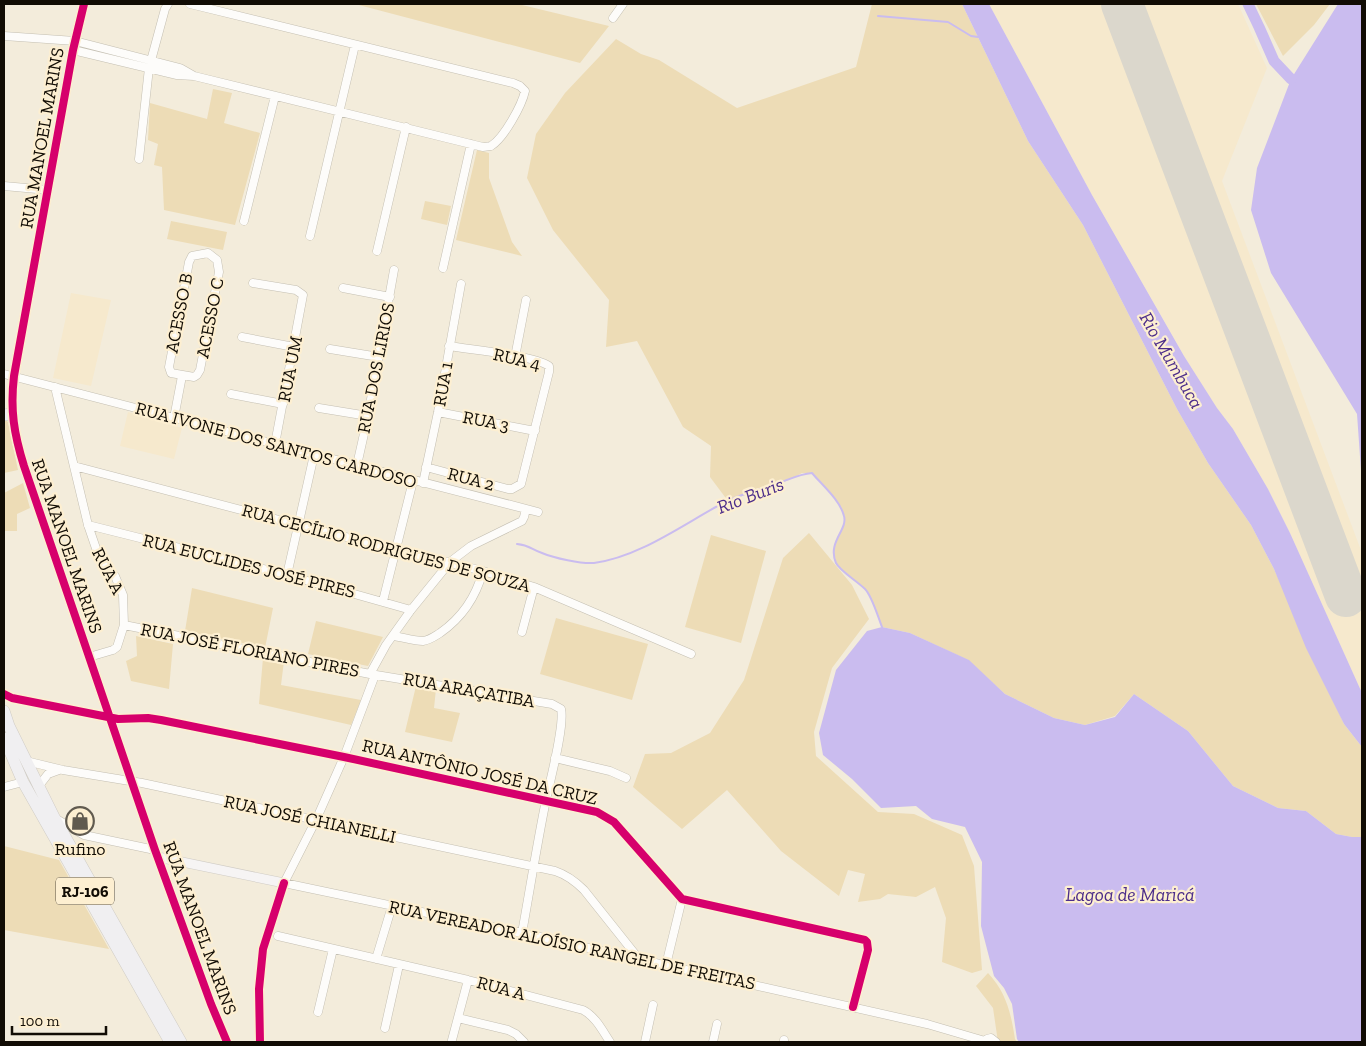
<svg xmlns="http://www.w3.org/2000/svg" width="1366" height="1046" viewBox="0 0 1366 1046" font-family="'Zilla Slab',serif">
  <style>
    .built { fill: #f6e9cd }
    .green { fill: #eddcb6 }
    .water { fill: #cabcef }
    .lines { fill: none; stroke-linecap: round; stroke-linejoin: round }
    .stream { stroke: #cabcef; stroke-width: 2 }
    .river { stroke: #cabcef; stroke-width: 11 }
    .runway { stroke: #dbd7cc; stroke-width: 42 }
    .minor-casing { stroke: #c4bfb2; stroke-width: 9 }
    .major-casing { stroke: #d0ccc5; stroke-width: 10 }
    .highway-casing { stroke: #d0ccc5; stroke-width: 12 }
    .minor { stroke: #fdfcfa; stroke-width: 8 }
    .major { stroke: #f6f4f4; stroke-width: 9 }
    .highway { stroke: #f0eff1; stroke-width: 11 }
    .cycleway-casing { stroke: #fdefd1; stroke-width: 11 }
    .cycleway { stroke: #d6006c; stroke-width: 8 }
    .labels { text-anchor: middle; stroke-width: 4.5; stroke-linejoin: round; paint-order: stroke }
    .shield { fill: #fdefd1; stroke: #585042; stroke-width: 1 }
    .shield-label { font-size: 16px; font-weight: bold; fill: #110c04 }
    .street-label { font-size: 18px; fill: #110c04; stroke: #fdefd1 }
    .poi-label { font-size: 18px; fill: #110c04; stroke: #fdefd1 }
    .water-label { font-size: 19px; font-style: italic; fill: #4c2d8a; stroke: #fdefd1 }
  </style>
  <rect width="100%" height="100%" fill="#f3ecdb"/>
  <!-- built -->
  <path class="built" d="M989 4H1238L1267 68 1222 181 1362 553V691H1361L1290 533 1268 489 1233 429 1217 408 1184 356 1092 195Z
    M71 293 111 300 91 386 53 378Z
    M128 412 182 428 174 459 120 446Z"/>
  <!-- green -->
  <path class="green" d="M355 4H518L609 26 580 63Z
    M872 4H962L1028 141 1083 225 1177 409 1208 463 1251 525 1274 569 1344 724 1362 747V837H1352L1336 834 1306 811 1278 808 1233 786 1188 731 1134 694 1115 716 1085 725 1054 718 1005 694 968 660 910 633 882 627C878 617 872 596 865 589 857 581 840 572 836 563 827 542 848 531 844 516 840 500 822 485 812 473H802L789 480 728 501 710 477 711 446 683 427 637 341 606 347 609 300 553 230 527 178 536 134 565 93 616 39 641 54 659 60 737 108 856 67Z
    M1256 4H1330L1314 25 1283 56Z
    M213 89 232 93 224 123 260 133 235 225 164 210 162 167 154 165 158 144 148 140 150 103 207 119Z
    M477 150 489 153V178L512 242 522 256 456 240Z
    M425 201 451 206 447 225 421 219Z
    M171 221 227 232 223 250 167 239Z
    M4 419 8 422 18 470 4 473Z
    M23 483 30 508 17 514V531H4V493Z
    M809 533 852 585 869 619 832 668 814 732 816 756 878 812 914 814 962 835 974 866 982 970 972 973 942 962 946 918 935 887 916 897 888 894 880 899 858 902 865 874 848 870 839 896 781 851 727 790 682 829 633 787 645 754 671 753 710 733 744 680 783 558Z
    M711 535 766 551 741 643 685 627Z
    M192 588 273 608 265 648 185 631Z
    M556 618 648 644 632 700 540 674Z
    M316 621 383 637 368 666 308 654Z
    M136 636 173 644 169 689 131 681 126 661 137 656Z
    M263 658 284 661 281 685 361 700 351 725 259 704Z
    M416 686 436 689 434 708 460 713 452 742 405 732Z
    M4 846 59 860 109 949 4 930Z
    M988 973C1006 992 1011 1013 1015 1039L1017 1042H998L993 1008 976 986Z"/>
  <!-- water -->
  <path class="water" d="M962 4H989L1092 195 1184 356 1217 408 1233 429 1268 489 1290 533 1362 693V747L1344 724 1306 648 1274 569 1251 525 1208 463 1177 409 1083 225 1028 141Z
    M1338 4H1362V485L1357 414 1271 273 1251 210 1257 168 1291 79Z
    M882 627 910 633 969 660 1005 694 1054 718 1085 725 1115 717 1134 694 1188 731 1233 786 1278 808 1306 811 1336 834 1352 837H1362V1042H1019L1017 1039 1012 1004 1004 988 994 976 981 926 982 862 965 827 932 819 916 806 881 808 852 779 823 755 819 733 836 670 867 631Z"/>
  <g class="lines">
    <!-- stream -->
    <path class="stream" d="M878 16 948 22 971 36 978 37
      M517 544C529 545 531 549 542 553 554 558 581 564 594 563 640 557 685 523 725 502 741 494 759 490 776 484 788 480 799 474 812 473 822 485 840 500 844 516 848 530 827 542 836 563 840 571 857 581 865 589 872 596 878 617 882 627"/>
    <!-- river -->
    <path class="river" d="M1248 4 1259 27 1274 61 1291 79"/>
    <!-- runway -->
    <path class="runway" d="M1122 4 1346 596"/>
    <defs>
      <path id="minor" d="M613 18 623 4
        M4 36 75 41 180 68 194 76
        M73 50 177 75 194 76 483 147C485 147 490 146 491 146 504 138 522 105 525 91L520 86 513 83 190 4
        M139 159 149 68 165 9 168 4
        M4 186 48 190
        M244 221 275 96
        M310 236 355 45
        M377 251 406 127
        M208 253 217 260 219 272 200 370 197 375 194 377 171 373 169 367 189 262 192 256Z
        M443 268 471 144
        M253 283 296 290 303 295 275 444
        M343 288 390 297
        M242 337 294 347
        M330 349 379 357
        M515 357 526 300
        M4 374 538 512
        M55 387 88 525 100 560 115 576 123 595 124 625 117 647 113 650 89 657
        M231 394 283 404
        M319 408 368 416
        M438 412 535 431
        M174 418 182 376
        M357 465 368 416 394 270
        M74 466 298 525 483 571 534 587 691 654
        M426 467 508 489H512L521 484 549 372V366C532 355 472 350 449 346
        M423 483 438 412 461 284
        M88 525 287 575 411 610
        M287 575 314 455
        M383 601 413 481
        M124 625 370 674 552 704 561 709C565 725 550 781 546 800 537 844 530 889 522 933
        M522 632 534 587
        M393 636C402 637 413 641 423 641 430 640 435 636 440 633 463 617 476 597 483 571
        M370 674 386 645 411 610 450 562 471 546 522 521 524 517 526 509
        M375 675 344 757 316 820 284 883 522 933 927 1024 985 1041
        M4 694 12 698 118 719 148 718 161 720 344 757 597 812 614 822 682 899 865 940 867 942 868 950 853 1007
        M555 758 610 771 626 778
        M26 761 63 770 142 783 555 871C567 875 575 881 584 890L639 959
        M4 787 23 782
        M38 787 48 774 59 770
        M58 820 84 835 155 850
        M278 936 468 980 583 1010C596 1017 602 1030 610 1042
        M376 959 392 906
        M666 965 682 899
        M318 1012 333 949
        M458 1018 508 1030 516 1034 524 1042
        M385 1028 399 965
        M452 1040 468 980
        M645 1042 653 1005
        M713 1042 717 1024
        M784 1042V1040
        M984 1042 987 1039 991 1038 996 1042"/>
      <path id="major" d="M84 4 73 50 14 376C10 410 14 434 24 466L155 850 211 1004 227 1042
        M158 857 284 883 263 949 259 989 260 1042"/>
      <path id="highway" d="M4 415 12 414
        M4 711 9 726 54 817 181 1042
        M4 738 23 782 170 1042"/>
    </defs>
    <!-- minor casing -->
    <use href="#minor" class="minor-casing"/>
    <!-- major casing -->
    <use href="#major" class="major-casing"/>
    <!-- highway casing -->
    <use href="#highway" class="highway-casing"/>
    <!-- minor -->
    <use href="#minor" class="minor"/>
    <!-- major -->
    <use href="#major" class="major"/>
    <!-- highway -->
    <use href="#highway" class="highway"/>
    <defs>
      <path id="cycleway" d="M84 4 73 50 14 376C10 410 14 434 24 466L155 850 211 1004 227 1042
        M4 694 12 698 118 719 148 718 161 720 344 757 597 812 614 822 682 899 865 940 867 942 868 950 853 1007
        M260 1042 259 989 263 949 284 883"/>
    </defs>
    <!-- cycleway casing -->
    <use href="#cycleway" class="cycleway-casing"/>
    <!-- cycleway -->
    <use href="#cycleway" class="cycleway"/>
  </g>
  <!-- icons -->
  <defs>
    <symbol id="shop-ring" viewBox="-11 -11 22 22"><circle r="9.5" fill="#fdefd1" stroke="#605a4f" stroke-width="1.5"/><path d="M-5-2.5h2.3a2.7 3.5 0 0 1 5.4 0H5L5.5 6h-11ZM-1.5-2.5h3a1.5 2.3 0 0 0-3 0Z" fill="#605a4f"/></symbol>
  </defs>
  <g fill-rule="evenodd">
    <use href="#shop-ring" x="64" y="805" width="32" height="32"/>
  </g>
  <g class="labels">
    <!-- shield labels -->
    <rect class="shield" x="56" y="877.5" width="58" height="27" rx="4"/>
    <g class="shield-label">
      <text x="85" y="897">RJ-106</text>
    </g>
    <!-- street labels -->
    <g class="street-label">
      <text transform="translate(42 138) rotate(-80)" y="6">RUA MANOEL MARINS</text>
      <text transform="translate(179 313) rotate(-79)" y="6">ACESSO B</text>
      <text transform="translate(210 318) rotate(-79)" y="6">ACESSO C</text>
      <text transform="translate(517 359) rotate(13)" y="6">RUA 4</text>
      <text transform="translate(376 368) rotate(-79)" y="6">RUA DOS LIRIOS</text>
      <text transform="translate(290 369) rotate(-79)" y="6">RUA UM</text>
      <text transform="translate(443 384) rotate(-80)" y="6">RUA 1</text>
      <text transform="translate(486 421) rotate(11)" y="6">RUA 3</text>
      <text transform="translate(276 445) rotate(15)" y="6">RUA IVONE DOS SANTOS CARDOSO</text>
      <text transform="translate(471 479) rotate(15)" y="6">RUA 2</text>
      <text transform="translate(67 546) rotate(71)" y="6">RUA MANOEL MARINS</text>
      <text transform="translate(386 548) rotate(15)" y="6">RUA CECÍLIO RODRIGUES DE SOUZA</text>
      <text transform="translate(249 566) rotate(14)" y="6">RUA EUCLIDES JOSÉ PIRES</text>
      <text transform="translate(108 571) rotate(63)" y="6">RUA A</text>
      <text transform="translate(250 650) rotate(11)" y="6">RUA JOSÉ FLORIANO PIRES</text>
      <text transform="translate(469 690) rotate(10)" y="6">RUA ARAÇATIBA</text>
      <text transform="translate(480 772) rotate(13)" y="6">RUA ANTÔNIO JOSÉ DA CRUZ</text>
      <text transform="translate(310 819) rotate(12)" y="6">RUA JOSÉ CHIANELLI</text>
      <text transform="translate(200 928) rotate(70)" y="6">RUA MANOEL MARINS</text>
      <text transform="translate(572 945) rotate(12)" y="6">RUA VEREADOR ALOÍSIO RANGEL DE FREITAS</text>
      <text transform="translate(501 988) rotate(15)" y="6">RUA A</text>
    </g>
    <!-- poi labels -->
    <g class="poi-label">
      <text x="80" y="855">Rufino</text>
    </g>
    <!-- water labels -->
    <g class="water-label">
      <text transform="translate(1172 360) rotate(60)" y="7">Rio Mumbuca</text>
      <text transform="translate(750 495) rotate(-21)" y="7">Rio Buris</text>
      <text x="1130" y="901">Lagoa de Maricá</text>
    </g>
  </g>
  <!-- border -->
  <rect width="1366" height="1046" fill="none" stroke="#110c04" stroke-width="10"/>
  <!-- scale -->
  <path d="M12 1026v8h94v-8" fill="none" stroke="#110c04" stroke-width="2.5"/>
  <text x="20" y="1026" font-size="15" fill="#110c04" stroke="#fdefd1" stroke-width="4" paint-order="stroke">100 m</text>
</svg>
